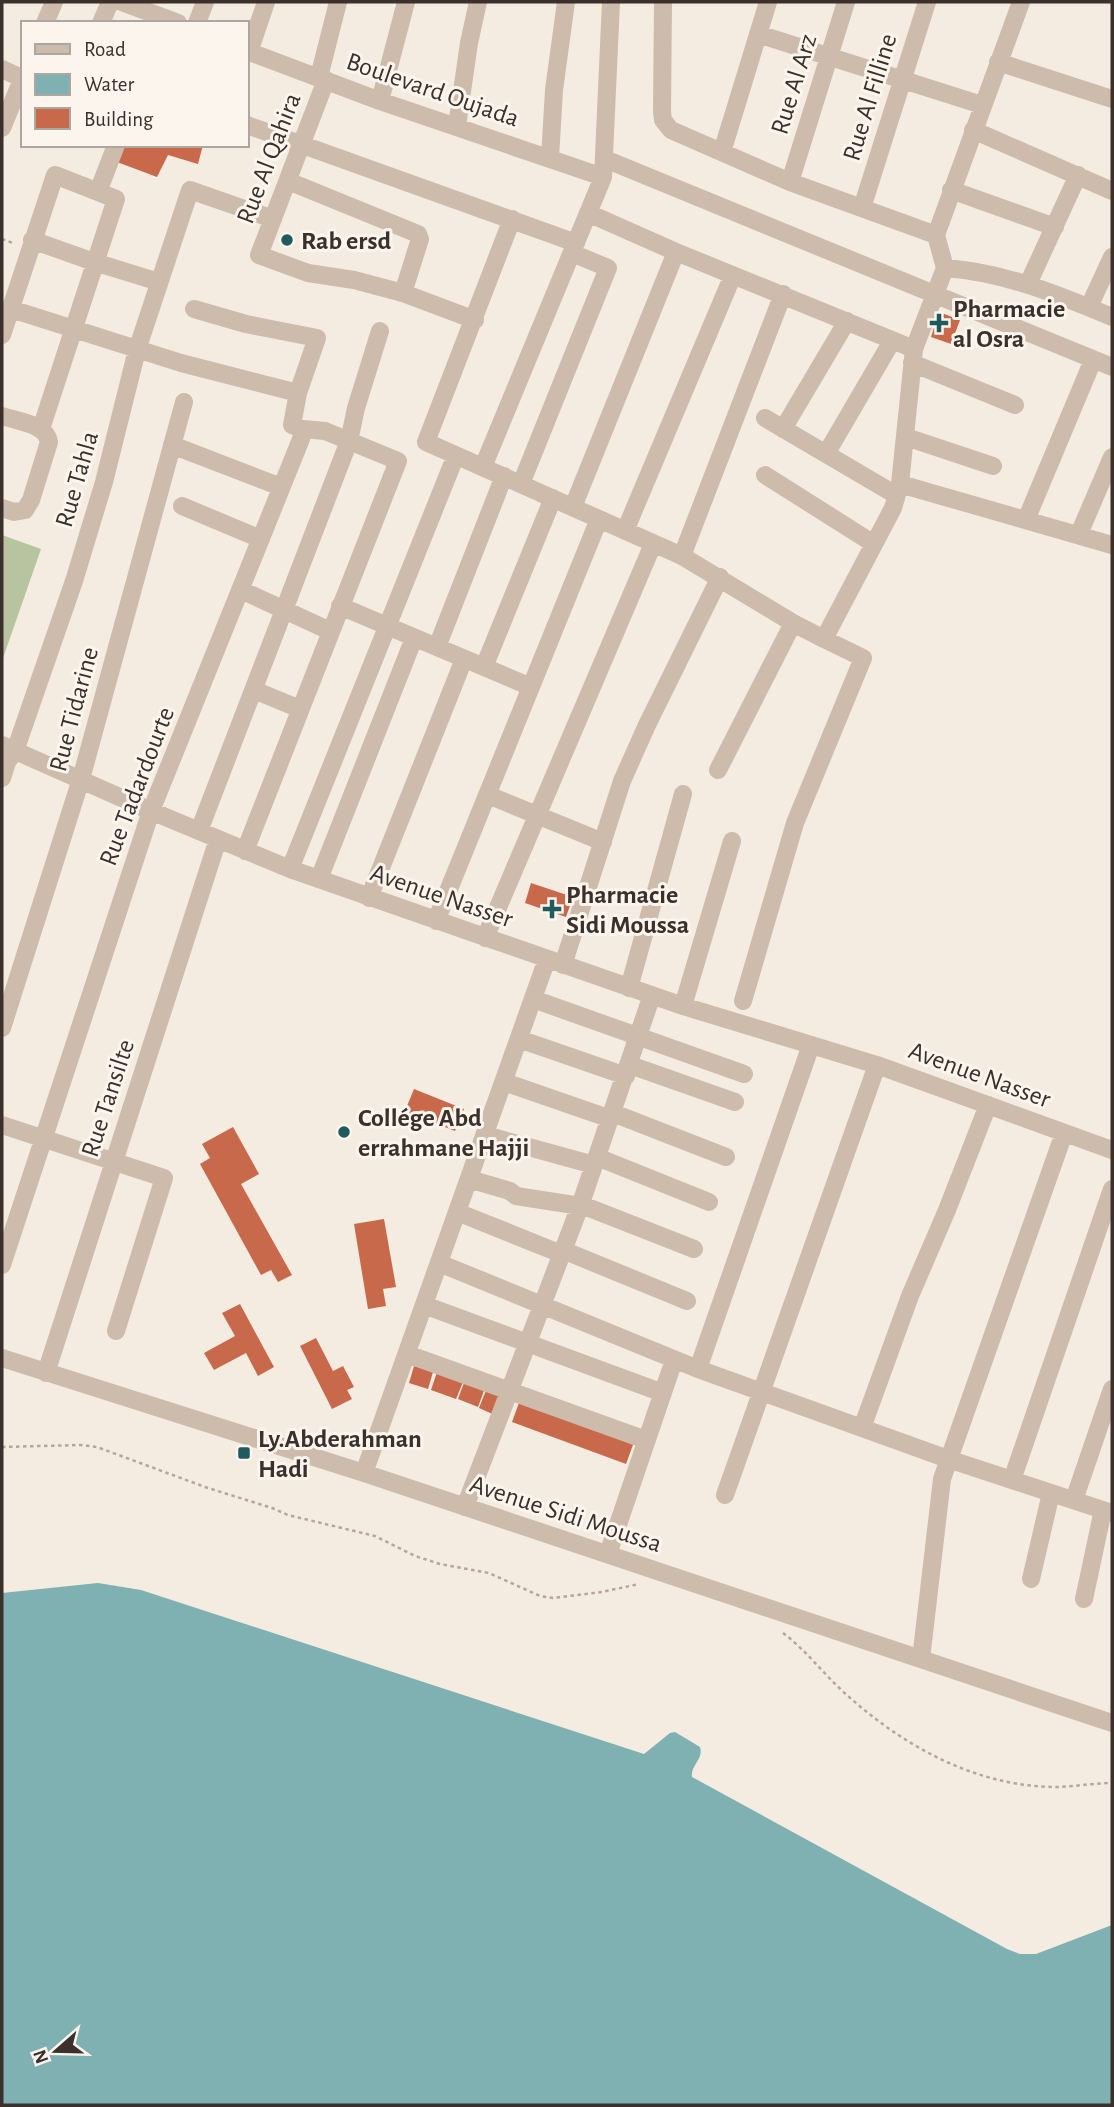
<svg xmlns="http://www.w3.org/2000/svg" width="1114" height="2107" viewBox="0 0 1114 2107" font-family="'Alegreya Sans',sans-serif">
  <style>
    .green { fill: #b8c4a0 }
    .water { fill: #7fb0b2 }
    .building { fill: #c8694b }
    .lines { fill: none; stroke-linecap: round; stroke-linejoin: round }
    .path { stroke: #b9a596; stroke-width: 2.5; stroke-dasharray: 3.5 3.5; stroke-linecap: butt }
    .minor { stroke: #cdbbac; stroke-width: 18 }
    .poi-dot { fill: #1f5a5e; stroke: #fbf5ee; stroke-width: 2.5 }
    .labels { text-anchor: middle; stroke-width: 6; stroke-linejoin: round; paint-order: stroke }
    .street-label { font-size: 26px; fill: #3b302b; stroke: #fbf5ee }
    .poi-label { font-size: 26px; font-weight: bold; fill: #3b302b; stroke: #fbf5ee; text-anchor: start }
  </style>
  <rect width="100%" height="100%" fill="#f4ebe1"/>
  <!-- green -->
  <path class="green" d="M2 535 41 549 2 661Z"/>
  <!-- water -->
  <path class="water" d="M98 1583 141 1590 644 1754 670 1733 675 1732 700 1747C704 1759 690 1766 692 1777L1007 1949 1020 1954H1036L1112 1925V2105H2V1593Z"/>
  <!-- building -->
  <path class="building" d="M123 145H203L198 164 168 155 157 177 117 162Z
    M939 312 960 320 951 344 931 337Z
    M531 883 573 897 566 917 525 903Z
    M414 1089 464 1109 455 1131 405 1111Z
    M233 1127 259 1174 241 1184 292 1275 278 1282 271 1270 261 1275 200 1164 210 1158 202 1144Z
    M384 1219 396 1287 383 1289 386 1306 368 1309 354 1224Z
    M240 1304 274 1367 258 1376 246 1353 214 1370 204 1353 235 1336 222 1313Z
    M316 1338 333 1371 343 1366 354 1387 347 1390 352 1399 332 1409 300 1346Z
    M414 1366 433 1372 428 1389 409 1383Z
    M437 1372 463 1382 456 1399 431 1390Z
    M465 1380 485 1388 478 1407 458 1399Z
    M487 1388 505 1395 497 1416 479 1408Z
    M520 1400 634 1442 626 1464 512 1422Z"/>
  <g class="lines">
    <!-- path -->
    <path class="path" d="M2 239 13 243
      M2 1447 80 1445 97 1447 205 1487 272 1508 288 1515 375 1536 415 1556 440 1564 489 1573 540 1596 553 1598 602 1592 639 1584
      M783 1633C807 1651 825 1676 848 1696 905 1747 976 1786 1054 1787 1073 1787 1093 1783 1112 1783"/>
    <!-- minor -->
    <path class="minor" d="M122 2 178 23
      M663 2 662 112 663 120 671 130 790 182 936 235
      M45 23 54 2
      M101 23 110 2
      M197 23 205 2
      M758 34 982 105
      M247 51 380 101 603 177
      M249 52 266 2
      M998 62 1112 99
      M2 69 23 79
      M319 77 338 2
      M326 80 259 255 308 273 354 280 403 293 475 320
      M380 101 406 2
      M247 125 576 243
      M457 126 469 43 478 2
      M2 128 23 77
      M973 130 1112 191
      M722 152 768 2
      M550 158 554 90 566 2
      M605 159 1112 367
      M288 181 418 234 420 239 403 293
      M790 182 846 2
      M951 190 1055 227
      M98 192 116 145
      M862 208 927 2
      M588 213 676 252 914 349
      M512 219 426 442 682 556 793 623 824 639
      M32 240 94 262 159 282
      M945 268C1004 272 1059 295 1112 317
      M1028 284 1078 175
      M1089 307 1112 257
      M11 309 181 363 298 393
      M2 335 55 175 116 199 41 429
      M912 363 1015 405
      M2 416C17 421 46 424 49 442L31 500 25 510 14 512 2 508
      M765 418 896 495
      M783 429 847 321
      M906 437 993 466
      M172 445 281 487
      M826 454 892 341
      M483 467 603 177 611 2
      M765 475 874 544
      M521 484 608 268 572 253
      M900 484 1112 545
      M182 506 261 539
      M573 507 676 252
      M1026 520 1093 360
      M625 531 733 275
      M1079 534 1112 457
      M682 556 783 294
      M241 590 330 631
      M340 606 531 687
      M437 647 504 476
      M484 667 553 498
      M254 690 300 709
      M2 745 151 811 290 869 683 1006 877 1065 1112 1150
      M718 770 793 623
      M2 778 7 762 15 751 74 581 104 482 137 350 190 190 273 219
      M488 795 603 842
      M199 831 349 441 356 408 380 331
      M245 851 398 461 325 431 303 429
      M290 869 456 455
      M319 879 414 638
      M369 898 464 659
      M436 921 599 519
      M485 938 653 544
      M563 965 622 781 647 725 720 577
      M629 988 683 794
      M533 999 744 1074
      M743 1001 795 823 863 658 824 639 893 508 900 484 914 349 945 268 936 235 1021 2
      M683 1006 732 841
      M2 1028 81 779 184 402
      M519 1039 626 1076
      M630 1065 735 1102
      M504 1082 611 1119
      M613 1113 726 1157
      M2 1125 164 1178 116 1331
      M485 1135 594 1165
      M597 1157 709 1202
      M469 1179 510 1191 516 1196 587 1207 694 1249
      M457 1212 554 1251 570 1253 687 1301
      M439 1263 698 1369 948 1459 1112 1513
      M2 1265 151 811 301 439 303 429 292 425 298 393 317 338 246 324 194 309
      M424 1305 663 1393
      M407 1354 646 1440
      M2 1358 364 1473 1112 1723
      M698 1369 811 1045
      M46 1373 218 839
      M862 1428 910 1296 947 1210 988 1105
      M364 1473 547 959
      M1012 1480 1112 1189
      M725 1495 877 1065
      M1074 1500 1112 1389
      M465 1507 580 1206 652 995
      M608 1554 674 1360
      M1031 1579 1051 1493
      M1084 1599 1103 1510
      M921 1659 942 1479 1064 1133"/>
  </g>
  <!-- markers -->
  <g class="poi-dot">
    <circle cx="287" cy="240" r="7"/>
    <path d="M935.5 312.5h7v7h7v7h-7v7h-7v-7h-7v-7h7z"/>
    <path d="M548.5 898.5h7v7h7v7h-7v7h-7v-7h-7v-7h7z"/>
    <circle cx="344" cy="1132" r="7"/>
    <rect x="237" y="1446" width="14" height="14" rx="3.5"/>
  </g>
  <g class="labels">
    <!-- street labels -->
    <g class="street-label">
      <text transform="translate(793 84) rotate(-73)" y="9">Rue Al Arz</text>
      <text transform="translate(433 89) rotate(19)" y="9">Boulevard Oujada</text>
      <text transform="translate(869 97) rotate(-73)" y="9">Rue Al Filline</text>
      <text transform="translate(268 158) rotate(-69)" y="9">Rue Al Qahira</text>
      <text transform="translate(76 479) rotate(-74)" y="9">Rue Tahla</text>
      <text transform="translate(73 709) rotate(-75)" y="9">Rue Tidarine</text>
      <text transform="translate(136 786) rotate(-69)" y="9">Rue Tadardourte</text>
      <text transform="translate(442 895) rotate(19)" y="9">Avenue Nasser</text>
      <text transform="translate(980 1074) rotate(20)" y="9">Avenue Nasser</text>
      <text transform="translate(107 1098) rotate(-72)" y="9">Rue Tansilte</text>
      <text transform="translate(566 1513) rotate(18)" y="9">Avenue Sidi Moussa</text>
    </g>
    <!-- poi labels -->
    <g class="poi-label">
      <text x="301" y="249">Rab ersd</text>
      <text x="953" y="317">Pharmacie<tspan x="953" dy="30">al Osra</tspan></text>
      <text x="566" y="903">Pharmacie<tspan x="566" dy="30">Sidi Moussa</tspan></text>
      <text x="358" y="1126">Collége Abd<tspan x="358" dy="30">errahmane Hajji</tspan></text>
      <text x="258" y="1447">Ly.Abderahman<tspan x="258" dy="30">Hadi</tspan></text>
    </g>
  </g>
  <!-- border -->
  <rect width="1114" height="2107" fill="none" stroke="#3b302b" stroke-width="7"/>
  <!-- legend -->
  <rect x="21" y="21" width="228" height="126" fill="#fbf5ee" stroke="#aea6a0" stroke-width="2"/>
  <rect x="35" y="44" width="35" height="10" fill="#cdbbac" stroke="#aea6a0" stroke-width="2"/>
  <text x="84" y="56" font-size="21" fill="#3b302b">Road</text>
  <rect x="35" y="74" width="35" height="21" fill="#7fb0b2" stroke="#aea6a0" stroke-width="2"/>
  <text x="84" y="91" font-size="21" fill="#3b302b">Water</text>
  <rect x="35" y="108" width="35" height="21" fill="#c8694b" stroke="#aea6a0" stroke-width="2"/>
  <text x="84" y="126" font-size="21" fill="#3b302b">Building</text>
  <!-- north arrow -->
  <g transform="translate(56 2051) rotate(250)" stroke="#fbf5ee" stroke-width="5" paint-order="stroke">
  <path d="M0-5L12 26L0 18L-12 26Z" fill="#3b302b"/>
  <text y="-10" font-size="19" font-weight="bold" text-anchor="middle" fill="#3b302b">N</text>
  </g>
</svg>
